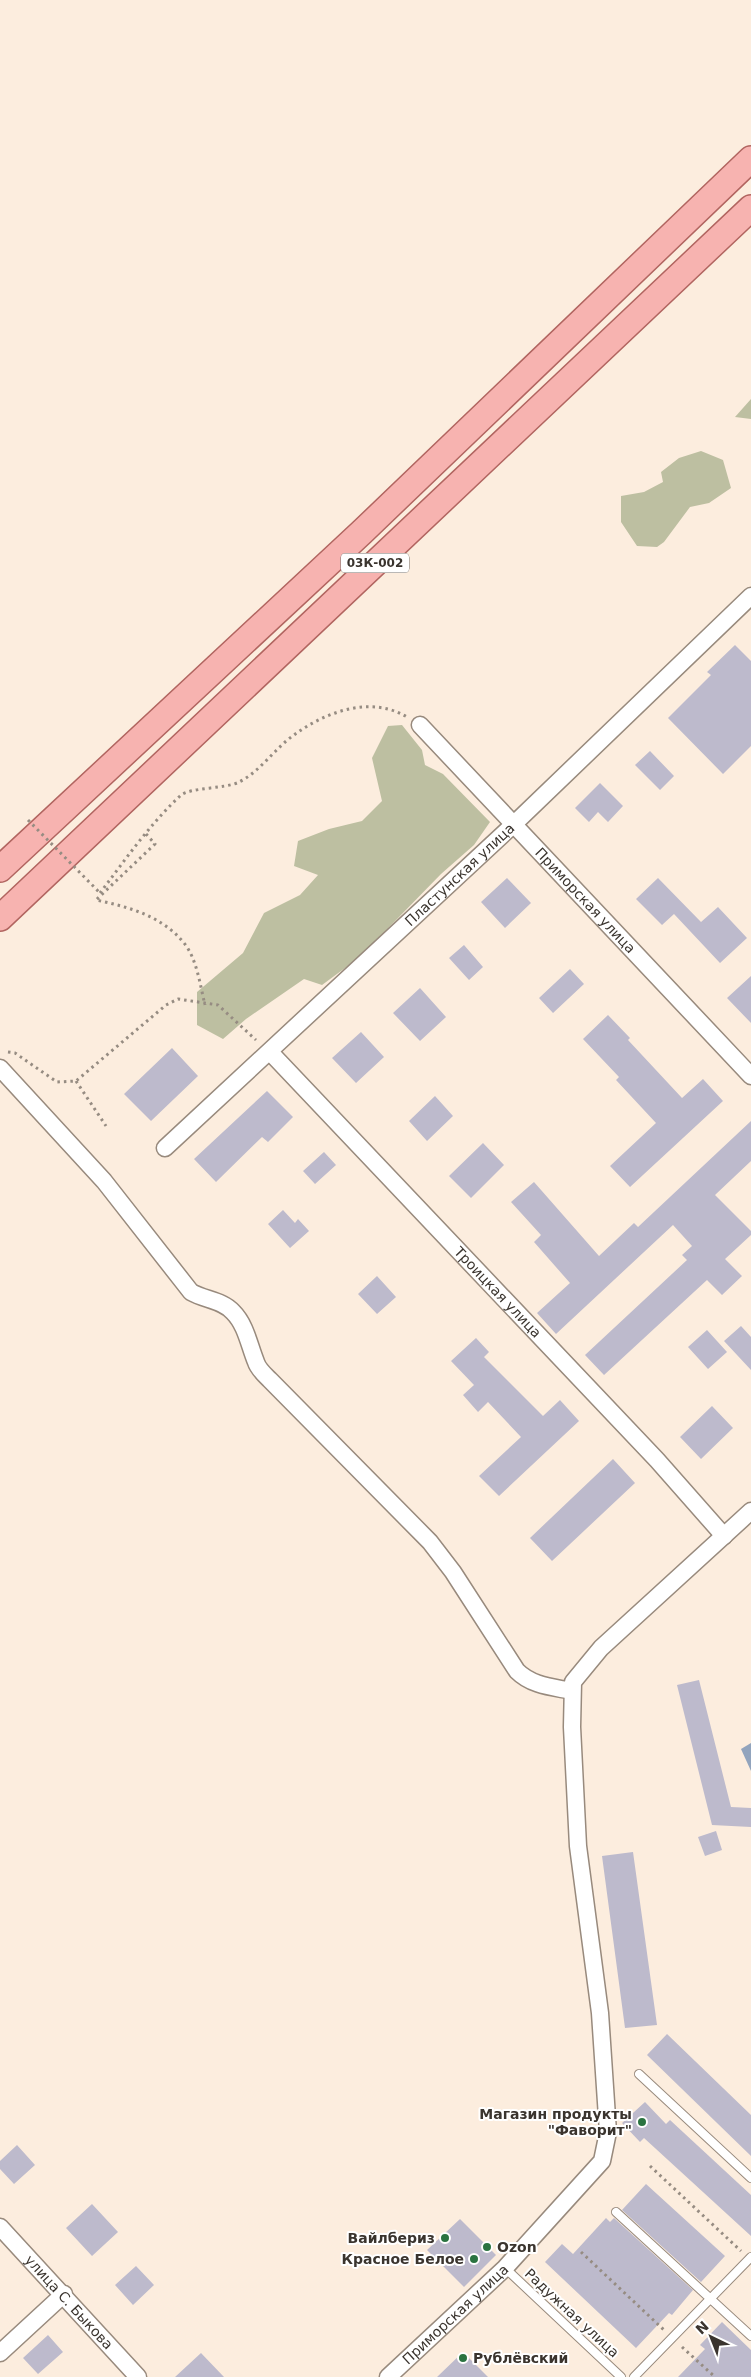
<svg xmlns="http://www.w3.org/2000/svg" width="751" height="2377" viewBox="0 0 751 2377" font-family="'DejaVu Sans',sans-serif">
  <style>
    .forest { fill: #bdbfa1 }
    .water { fill: #92a4bd }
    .building { fill: #bdbacc }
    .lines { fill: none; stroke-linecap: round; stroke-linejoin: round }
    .lane-casing { stroke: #988a7d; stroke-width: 10 }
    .street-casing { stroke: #988a7d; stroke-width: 19 }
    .primary-casing { stroke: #b16560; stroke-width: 28 }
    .path { stroke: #968c82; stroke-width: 3; stroke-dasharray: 2.5 4; stroke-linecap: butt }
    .lane { stroke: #fff; stroke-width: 8 }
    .street { stroke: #fff; stroke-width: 16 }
    .primary { stroke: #f7b3b0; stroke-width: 25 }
    .path-bridge { stroke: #968c82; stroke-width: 3; stroke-dasharray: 2.5 4; stroke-linecap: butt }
    .poi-dot { fill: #2a7340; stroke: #fff; stroke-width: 2 }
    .labels { text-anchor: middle; stroke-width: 4; stroke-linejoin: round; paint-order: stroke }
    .shield { fill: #fff; stroke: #75716d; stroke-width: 1 }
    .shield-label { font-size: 12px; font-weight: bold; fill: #3a342e }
    .street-label { font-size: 14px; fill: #3a342e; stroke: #fff }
    .poi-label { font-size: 14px; font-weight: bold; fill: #3a342e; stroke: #fff; text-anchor: end }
  </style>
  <rect width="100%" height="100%" fill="#fcedde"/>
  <!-- forest -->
  <path class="forest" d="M751 399V419L735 417Z
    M701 451 723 460 731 488 709 503 690 507 664 542 657 547 637 546 621 522V496L644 492 663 482 661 472 679 458Z
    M402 725 422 750 425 765 443 774 490 822 474 845 441 874 360 957 322 985 304 979 246 1019 223 1039 197 1025V992L243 953 264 913 300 895 318 875 294 866 298 841 329 829 362 821 382 801 372 758 388 726Z"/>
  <!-- water -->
  <path class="water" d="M751 1743V1771L741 1749Z"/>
  <!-- building -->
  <path class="building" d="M735 645 751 661V746L723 774 668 718 711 675 707 672Z
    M650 751 674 776 660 790 635 765Z
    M600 783 623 806 608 822 598 812 589 822 575 808Z
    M507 878 531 903 505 928 481 902Z
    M658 878 701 922 718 907 747 938 720 963 674 914 662 925 636 899Z
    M464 945 483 967 469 980 449 958Z
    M570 969 584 984 553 1013 539 998Z
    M751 976V1023L727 998Z
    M420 988 446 1017 420 1041 393 1013Z
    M608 1015 630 1038 628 1040 682 1098 703 1079 723 1101 630 1187 610 1166 656 1123 616 1080 619 1077 583 1039Z
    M361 1032 384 1057 356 1083 332 1058Z
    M172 1048 198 1076 151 1121 124 1094Z
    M267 1091 293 1117 268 1142 262 1137 216 1182 194 1159Z
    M435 1096 453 1116 427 1141 409 1121Z
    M751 1121V1161L715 1195 751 1231V1235L725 1259 742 1276 722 1295 707 1280 604 1375 585 1355 687 1260 682 1255 692 1246 673 1225 556 1334 537 1313 570 1283 534 1242 541 1235 511 1202 534 1182 599 1256 634 1223 638 1227Z
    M483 1143 504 1165 471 1198 449 1176Z
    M324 1152 336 1165 315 1184 303 1171Z
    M283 1210 295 1223 298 1219 309 1231 290 1248 268 1224Z
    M377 1276 396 1297 377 1314 358 1294Z
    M741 1326 751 1337V1370L724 1341Z
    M707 1330 727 1352 708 1369 688 1347Z
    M476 1338 489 1352 484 1357 543 1416 560 1400 579 1421 499 1496 479 1476 521 1437 488 1402 478 1412 463 1395 474 1385 451 1361Z
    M712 1406 733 1428 701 1459 680 1437Z
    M613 1459 635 1483 552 1561 530 1538Z
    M699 1680 731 1807 751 1808V1827L712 1825 677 1685Z
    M716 1831 722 1850 705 1856 698 1837Z
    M633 1852 657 2025 625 2028 602 1856Z
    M667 2034 751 2115V2156L647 2055Z
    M645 2102 666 2124 670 2120 751 2195V2236L644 2138 640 2142 622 2123Z
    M17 2145 35 2165 14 2184 0 2169V2161Z
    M646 2184 725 2256 701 2282 622 2210Z
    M92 2204 118 2232 92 2256 66 2228Z
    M606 2218 610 2222 614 2218 693 2290 672 2315 669 2313 636 2348 545 2262 562 2244 573 2254Z
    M460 2219 496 2255 464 2287 427 2250Z
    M136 2266 154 2285 133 2305 115 2285Z
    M722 2322 751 2350V2377H678L705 2349 700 2345Z
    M48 2335 63 2352 38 2374 23 2358Z
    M463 2352 488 2377H437Z
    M201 2353 224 2377H175Z"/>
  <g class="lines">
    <defs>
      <path id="lane" d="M639 2074 751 2178
        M616 2212 751 2336
        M505 2268 621 2377
        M634 2377 751 2257"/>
      <g id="street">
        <path id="s1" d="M420 725 751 1076"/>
        <path id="s2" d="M270 1052 657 1460 724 1536"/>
        <path d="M0 1068 104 1181 191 1292C205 1300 222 1300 233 1312 246 1325 249 1345 256 1362 258 1369 265 1375 270 1380L430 1542 453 1572 517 1671C532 1686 553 1687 572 1691"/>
        <path id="s3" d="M165 1148 514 824 751 596"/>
        <path id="s4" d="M0 2227 138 2377"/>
        <path d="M0 2353 64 2294"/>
        <path id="s5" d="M388 2377 505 2268 602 2161 608 2132 600 2013 578 1846 572 1727 573 1682 601 1648 751 1511"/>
      </g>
      <path id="primary" d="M0 869 362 532 751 159
        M0 918 751 208"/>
    </defs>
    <!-- lane casing -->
    <use href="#lane" class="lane-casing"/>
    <!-- street casing -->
    <use href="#street" class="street-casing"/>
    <!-- primary casing -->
    <use href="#primary" class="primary-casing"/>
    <!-- path -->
    <path class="path" d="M146 834 155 844 96 900C129 907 162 916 184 943 197 959 200 985 205 1005
      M100 893C125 860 150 824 180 796 189 787 226 789 239 782 261 771 274 749 294 735 325 712 371 695 407 717
      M8 1052 15 1053 57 1082 76 1081 166 1005 178 999 218 1005 256 1040
      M76 1081 106 1126
      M650 2166 741 2251
      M581 2252 664 2330
      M682 2347 715 2377"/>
    <!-- lane -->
    <use href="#lane" class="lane"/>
    <!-- street -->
    <use href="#street" class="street"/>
    <!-- primary -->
    <use href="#primary" class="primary"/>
    <!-- path-bridge -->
    <path class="path-bridge" d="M28 820 100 893"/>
  </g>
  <!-- markers -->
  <g class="poi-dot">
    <circle cx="642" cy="2122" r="5"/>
    <circle cx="445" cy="2238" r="5"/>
    <circle cx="487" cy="2247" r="5"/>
    <circle cx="474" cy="2259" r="5"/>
    <circle cx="463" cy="2358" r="5"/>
  </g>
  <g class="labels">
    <!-- shield labels -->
    <rect class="shield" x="341" y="553.5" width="68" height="19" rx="4"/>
    <g class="shield-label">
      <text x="375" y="567">03К-002</text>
    </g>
    <!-- street labels -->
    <g class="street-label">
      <text dy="5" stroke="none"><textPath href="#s3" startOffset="402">Пластунская улица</textPath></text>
      <text dy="5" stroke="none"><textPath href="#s1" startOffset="241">Приморская улица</textPath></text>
      <text dy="5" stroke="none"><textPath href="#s2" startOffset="331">Троицкая улица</textPath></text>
      <text dy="5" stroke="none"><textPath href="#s4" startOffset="102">улица С. Быкова</textPath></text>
      <text transform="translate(572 2313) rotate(43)" y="5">Радужная улица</text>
      <text dy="5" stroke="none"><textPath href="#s5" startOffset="92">Приморская улица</textPath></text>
    </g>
    <!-- poi labels -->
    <g class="poi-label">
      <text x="632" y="2119">Магазин продукты<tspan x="632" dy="16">"Фаворит"</tspan></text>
      <text x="435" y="2243">Вайлбериз</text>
      <text x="497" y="2252" text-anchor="start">Ozon</text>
      <text x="464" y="2264">Красное Белое</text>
      <text x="473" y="2363" text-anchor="start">Рублёвский</text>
    </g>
  </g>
  <!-- north arrow -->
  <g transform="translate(711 2337) rotate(317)" stroke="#ffffff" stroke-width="4" paint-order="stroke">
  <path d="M0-4L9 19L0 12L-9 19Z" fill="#3a342e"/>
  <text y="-8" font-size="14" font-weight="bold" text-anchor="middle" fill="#3a342e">N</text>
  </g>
</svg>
